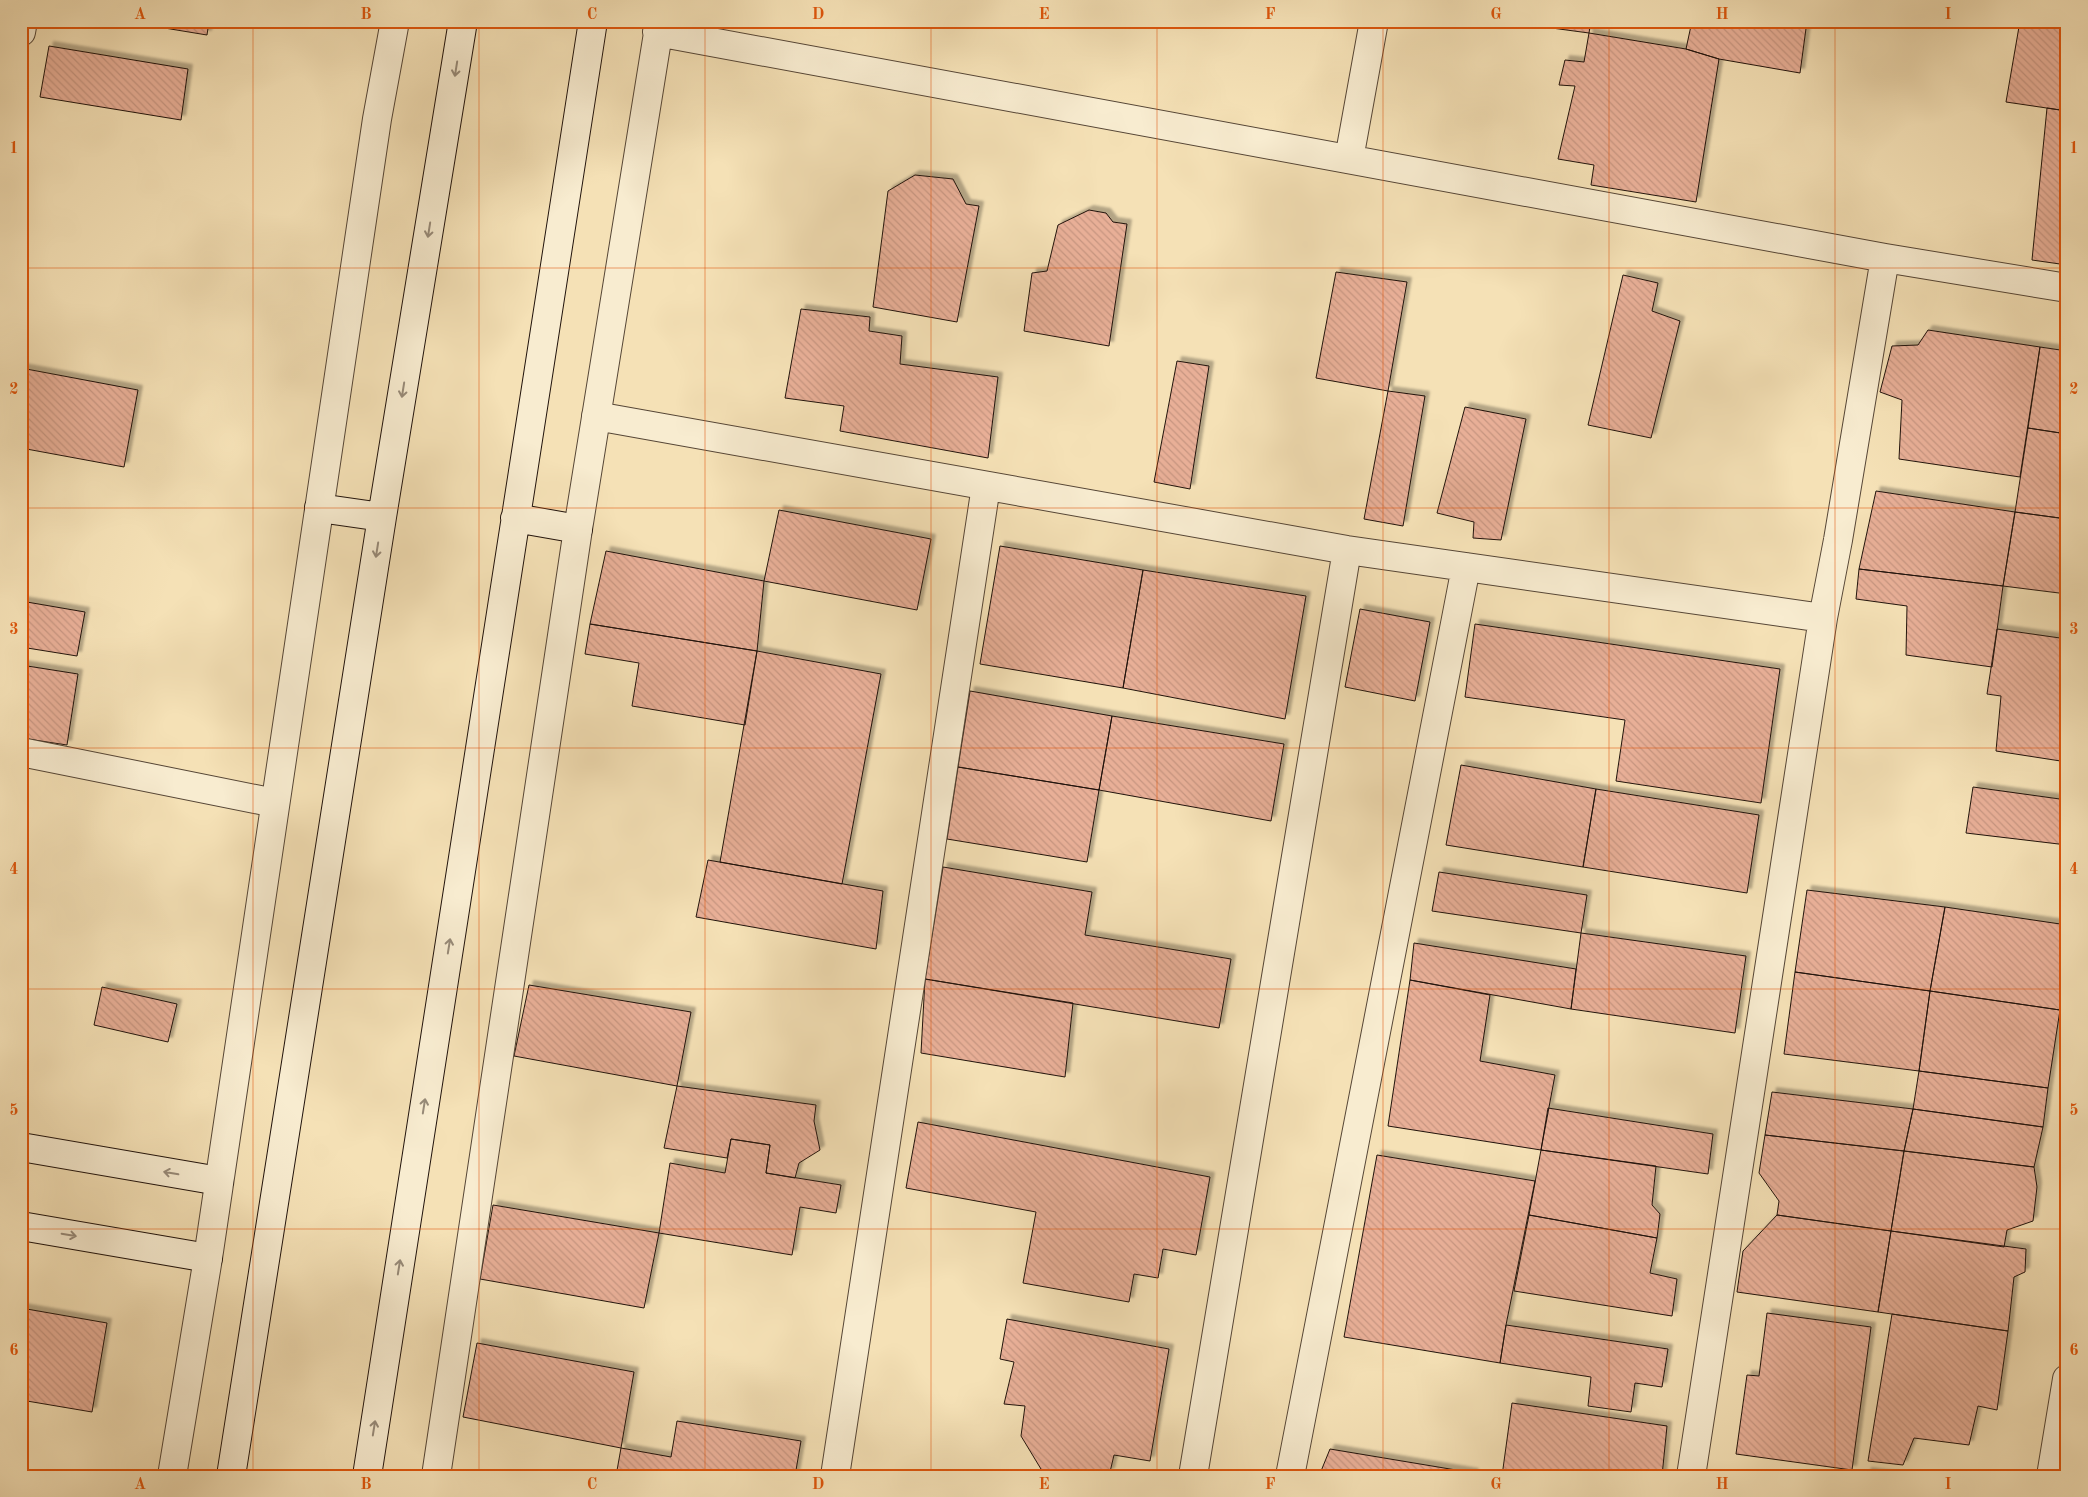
<svg xmlns="http://www.w3.org/2000/svg" width="2088" height="1497" viewBox="0 0 2088 1497" font-family="'Old Standard TT',serif">
  <style>
    .building { fill: url(#building-back-hatch); stroke: #21130c; filter: url(#shadow) }
    .lines { fill: none; stroke-linecap: round; stroke-linejoin: round }
    .street-casing { stroke: #564636; stroke-width: 30 }
    .secondary-casing { stroke: #21130c; stroke-width: 30 }
    .street { stroke: #f8ecd0; stroke-width: 28 }
    .secondary { stroke: #f8ecd0; stroke-width: 28 }
    .oneway { stroke: #978a78 }
    .grid { fill: none; stroke: #de560c; stroke-width: 1; stroke-opacity: 0.55 }
    .neatline { fill: none; stroke: #de560c; stroke-width: 2 }
    .grid-label { font-size: 16px; text-anchor: middle; font-weight: bold; fill: #de560c }
  </style>
  <defs>
    <pattern id="building-back-hatch" width="6" height="6" patternUnits="userSpaceOnUse" patternTransform="scale(1.25)"><rect width="6" height="6" fill="#e8af97"/><path d="M-1 5l2 2M0 0l6 6M5-1l2 2" fill="none" stroke="#c79681"/></pattern>
    <filter id="shadow"><feDropShadow dx="4.5" dy="-4.5" stdDeviation="1" flood-color="#0004"/></filter>
  </defs>
  <rect width="100%" height="100%" fill="#f5e1b6"/>
  <filter id="stains"><feTurbulence type="fractalNoise" baseFrequency=".004" numOctaves="4"/><feColorMatrix values="0 0 0 0 .2 0 0 0 0 .09 0 0 0 0 .02 0 0 0 .5 -.17"/></filter>
  <radialGradient id="worn" r=".72"><stop offset=".6" stop-color="#630" stop-opacity="0"/><stop offset="1" stop-color="#630" stop-opacity=".3"/></radialGradient>
  <!-- building -->
  <path class="building" d="M122 21H209L207 35Z
    M1522 21H1591L1589 33 1522 24Z
    M1692 21H1807L1800 73 1719 59 1686 49Z
    M2020 21H2067V111L2006 102Z
    M1589 33 1686 49 1719 59 1696 202 1591 185 1594 165 1558 159 1575 86 1559 85 1565 60 1584 62Z
    M49 46 188 69 181 120 40 97Z
    M2047 108 2067 111V265L2032 260Z
    M915 175 953 179 966 204 979 206 957 322 873 307 888 191Z
    M1089 210 1106 213 1113 222 1127 224 1109 346 1024 331 1032 273 1047 271 1058 225Z
    M1336 272 1407 282 1388 391 1316 378Z
    M1623 275 1658 283 1652 311 1680 321 1651 438 1588 425Z
    M801 309 870 317 869 331 902 336 900 364 998 377 988 458 840 431 844 406 785 398Z
    M1928 330 2040 347 2020 477 1899 459 1902 400 1880 392 1892 346 1918 345Z
    M2040 347 2067 351V434L2028 428Z
    M1177 361 1209 366 1190 489 1154 482Z
    M21 368 138 390 124 467 21 448Z
    M1388 391 1425 396 1403 526 1364 519Z
    M1465 407 1526 419 1501 540 1473 538 1474 522 1437 513Z
    M2028 428 2067 434V519L2015 512Z
    M1876 491 2015 512 2003 586 1859 569Z
    M779 510 931 539 917 610 764 581Z
    M2015 512 2067 519V594L2003 586Z
    M1000 546 1143 570 1123 688 980 664Z
    M606 551 764 581 757 651 590 624Z
    M1859 569 2003 586 1992 667 1906 655 1907 606 1856 599Z
    M1143 570 1306 596 1285 719 1123 688Z
    M21 601 85 612 77 656 21 647Z
    M1360 609 1430 622 1415 701 1345 687Z
    M590 624 757 651 745 725 632 706 639 663 585 654Z
    M1475 624 1780 669 1761 803 1616 781 1625 720 1465 697Z
    M1997 629 2067 639V762L1996 751 2001 696 1987 694Z
    M757 651 881 674 842 884 720 862Z
    M21 665 78 674 67 745 21 738Z
    M970 691 1112 716 1099 790 958 767Z
    M1112 716 1284 744 1271 821 1099 790Z
    M1461 765 1596 789 1583 867 1446 845Z
    M958 767 1099 790 1087 862 947 839Z
    M1973 787 2067 800V845L1966 833Z
    M1596 789 1759 815 1747 893 1583 867Z
    M708 860 883 891 876 949 696 917Z
    M943 867 1092 892 1085 935 1231 959 1219 1028 925 979Z
    M1439 872 1587 895 1581 933 1432 911Z
    M1807 890 1945 907 1930 991 1795 972Z
    M1945 907 2067 925V966L2060 1010 1930 991Z
    M1581 933 1746 956 1735 1033 1571 1009Z
    M1414 943 1576 969 1571 1009 1410 980Z
    M1795 972 1930 991 1919 1071 1784 1054Z
    M925 979 1073 1003 1065 1077 921 1053Z
    M1410 980 1490 995 1480 1061 1555 1075 1541 1150 1388 1126Z
    M529 985 691 1012 677 1086 514 1056Z
    M102 987 177 1004 168 1042 94 1025Z
    M1930 991 2060 1010 2048 1088 1919 1071Z
    M1919 1071 2048 1088 2043 1127 1913 1109Z
    M677 1086 816 1105 814 1121 820 1150 799 1163 795 1178 766 1173 770 1145 731 1139 727 1158 664 1148Z
    M1772 1092 1913 1109 1904 1151 1765 1135Z
    M1548 1108 1713 1134 1708 1174 1541 1150Z
    M1913 1109 2043 1127 2034 1167 1904 1151Z
    M918 1122 1210 1177 1196 1255 1163 1249 1158 1278 1134 1274 1129 1302 1023 1283 1036 1212 906 1188Z
    M1765 1135 1904 1151 1891 1231 1777 1215 1779 1201 1759 1173Z
    M731 1139 770 1145 766 1173 841 1185 836 1213 800 1207 792 1255 659 1233 670 1163 725 1173Z
    M1541 1150 1656 1166 1652 1205 1660 1214 1657 1238 1529 1215Z
    M1904 1151 2034 1167 2037 1187 2033 1221 2007 1230 2004 1247 1891 1231Z
    M1377 1155 1535 1181 1506 1325 1500 1363 1344 1337Z
    M493 1205 659 1233 644 1308 480 1279Z
    M1529 1215 1657 1238 1650 1273 1677 1279 1672 1316 1514 1291Z
    M1777 1215 1891 1231 1878 1312 1737 1292 1743 1251Z
    M1891 1231 2026 1249 2025 1272 2014 1277 2008 1331 1878 1312Z
    M21 1308 107 1323 92 1412 21 1400Z
    M1767 1313 1871 1327 1852 1470 1736 1454 1747 1375 1759 1376Z
    M1892 1314 2008 1331 1997 1410 1978 1406 1969 1445 1914 1438 1903 1465 1868 1461Z
    M1007 1319 1169 1349 1150 1461 1114 1455 1110 1472 1101 1476H1054L1044 1474 1021 1436 1025 1406 1004 1404 1014 1362 1000 1359Z
    M1506 1325 1668 1349 1662 1387 1635 1383 1631 1412 1588 1406 1591 1377 1500 1363Z
    M477 1343 634 1372 621 1448 463 1417Z
    M1512 1403 1667 1426 1662 1476H1502Z
    M677 1421 801 1441 795 1476H616L621 1448 671 1457Z
    M1330 1449 1474 1473 1473 1476H1319Z
    M1867 1472 1894 1476H1866Z"/>
  <g class="lines">
    <defs>
      <path id="street" d="M21 32 23 21
        M657 32 1885 258 2067 288
        M1349 159 1374 21
        M596 416 1347 550 1823 618
        M21 752 275 803
        M172 1476 208 1258 377 119 395 21
        M436 1476 578 529 660 21
        M835 1476 986 486
        M1193 1476 1347 550
        M1290 1476 1466 567
        M1691 1476 1823 618 1838 540 1885 258
        M2051 1476 2067 1379"/>
      <path id="secondary" d="M319 508 382 517
        M515 518 578 529
        M21 1147 219 1181
        M21 1226 208 1258
        M231 1476 382 517 463 21
        M367 1476 593 21"/>
    </defs>
    <!-- street casing -->
    <use href="#street" class="street-casing"/>
    <!-- secondary casing -->
    <use href="#secondary" class="secondary-casing"/>
    <!-- street -->
    <use href="#street" class="street"/>
    <!-- secondary -->
    <use href="#secondary" class="secondary"/>
  </g>
  <!-- one-way arrows -->
  <defs><path id="oneway-shaft" d="M-6 0H5M1.5-3L5.5 0L1.5 3" fill="none" stroke-width="1.6" stroke-linecap="round" stroke-linejoin="round" transform="scale(1.25)"/></defs>
  <g class="oneway">
    <use href="#oneway-shaft" transform="translate(456 69) rotate(99)"/>
    <use href="#oneway-shaft" transform="translate(429 230) rotate(99)"/>
    <use href="#oneway-shaft" transform="translate(403 390) rotate(99)"/>
    <use href="#oneway-shaft" transform="translate(377 550) rotate(99)"/>
    <use href="#oneway-shaft" transform="translate(449 946) rotate(-81)"/>
    <use href="#oneway-shaft" transform="translate(424 1106) rotate(-81)"/>
    <use href="#oneway-shaft" transform="translate(171 1173) rotate(-170)"/>
    <use href="#oneway-shaft" transform="translate(69 1235) rotate(10)"/>
    <use href="#oneway-shaft" transform="translate(399 1267) rotate(-81)"/>
    <use href="#oneway-shaft" transform="translate(374 1428) rotate(-81)"/>
  </g>
  <!-- grid -->
  <path class="grid" d="M253 21V1476M479 21V1476M705 21V1476M931 21V1476M1157 21V1476M1383 21V1476M1609 21V1476M1835 21V1476M21 268H2067M21 508H2067M21 748H2067M21 989H2067M21 1229H2067"/>
  <!-- margin -->
  <rect width="2088" height="1497" fill="none" stroke="#f5e1b6" stroke-width="55"/>
  <rect x="28" y="28" width="2032" height="1442" class="neatline"/>
  <g class="grid-label">
    <text x="140" y="19">A</text>
    <text x="366" y="19">B</text>
    <text x="592" y="19">C</text>
    <text x="818" y="19">D</text>
    <text x="1044" y="19">E</text>
    <text x="1270" y="19">F</text>
    <text x="1496" y="19">G</text>
    <text x="1722" y="19">H</text>
    <text x="1948" y="19">I</text>
    <text x="14" y="153">1</text>
    <text x="2074" y="153">1</text>
    <text x="14" y="394">2</text>
    <text x="2074" y="394">2</text>
    <text x="14" y="634">3</text>
    <text x="2074" y="634">3</text>
    <text x="14" y="874">4</text>
    <text x="2074" y="874">4</text>
    <text x="14" y="1115">5</text>
    <text x="2074" y="1115">5</text>
    <text x="14" y="1355">6</text>
    <text x="2074" y="1355">6</text>
    <text x="140" y="1489">A</text>
    <text x="366" y="1489">B</text>
    <text x="592" y="1489">C</text>
    <text x="818" y="1489">D</text>
    <text x="1044" y="1489">E</text>
    <text x="1270" y="1489">F</text>
    <text x="1496" y="1489">G</text>
    <text x="1722" y="1489">H</text>
    <text x="1948" y="1489">I</text>
  </g>
  <rect width="100%" height="100%" filter="url(#stains)"/>
  <rect width="100%" height="100%" fill="url(#worn)"/>
</svg>
